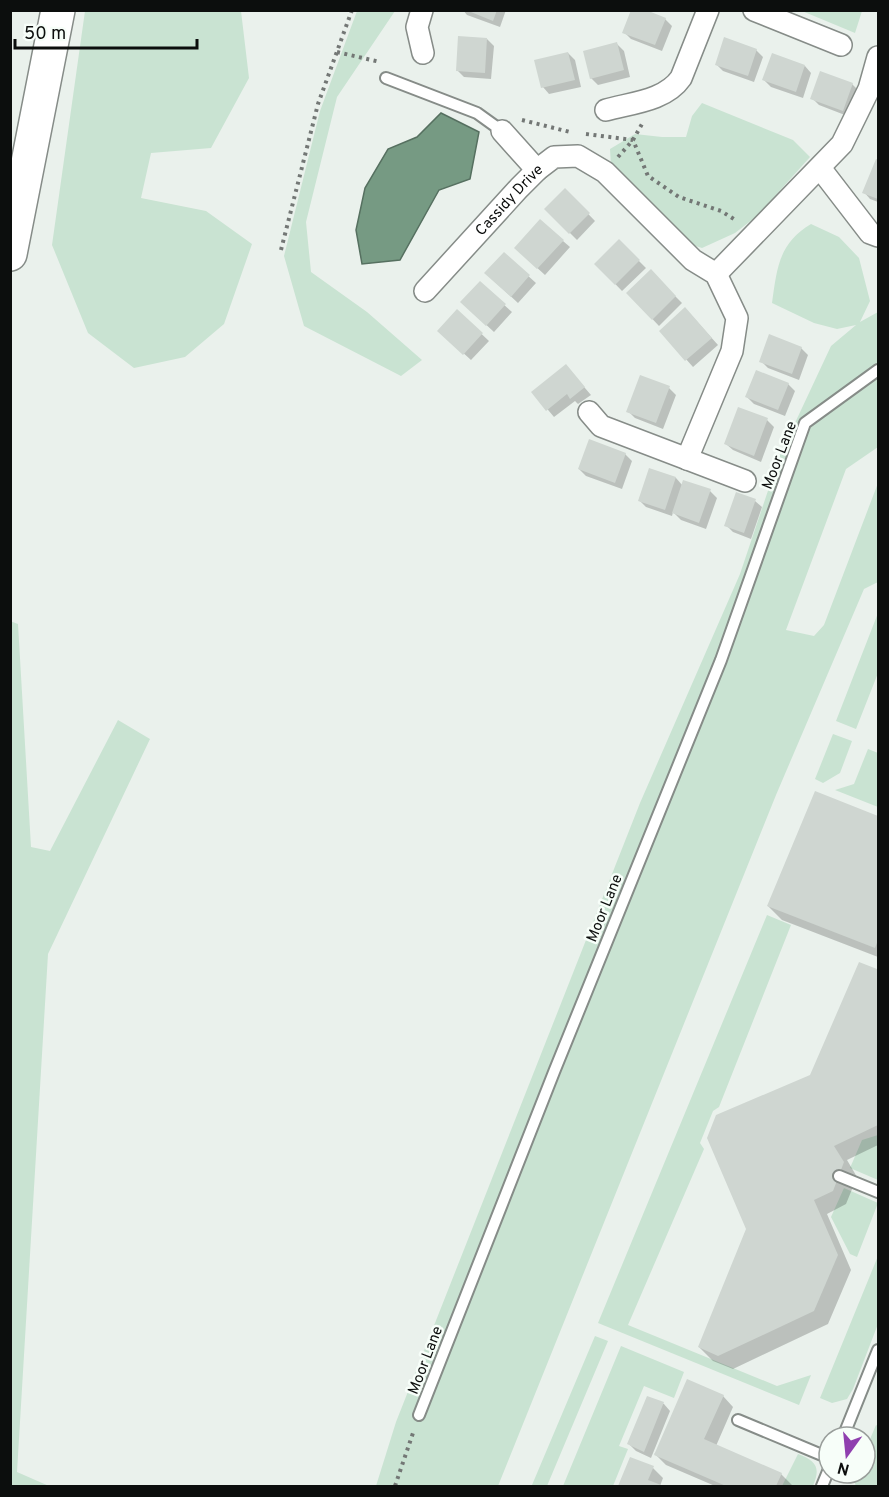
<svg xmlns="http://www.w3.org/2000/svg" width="889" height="1497" viewBox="0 0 889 1497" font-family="Overpass,sans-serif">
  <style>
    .green { fill: #c9e3d2 }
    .water { fill: #769a83; stroke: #567060; stroke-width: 1.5 }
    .shadow { fill: #0003 }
    .building { fill: #cfd6d1 }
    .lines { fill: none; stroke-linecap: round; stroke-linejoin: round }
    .service-casing { stroke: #868c88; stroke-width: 14 }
    .minor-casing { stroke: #868c88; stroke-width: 24 }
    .motorway-casing { stroke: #868c88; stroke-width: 36 }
    .path { stroke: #737775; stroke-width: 4; stroke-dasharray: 3 4.5; stroke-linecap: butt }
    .service { stroke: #fff; stroke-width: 10 }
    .minor { stroke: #fff; stroke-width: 21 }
    .motorway { stroke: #fff; stroke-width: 33 }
    .labels { text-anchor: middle; stroke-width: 5; stroke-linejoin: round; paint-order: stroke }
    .street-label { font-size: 15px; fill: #0c0e0d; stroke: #f7fef9 }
  </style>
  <rect width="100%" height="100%" fill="#eaf1ec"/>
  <!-- green -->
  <path class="green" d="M85 11H241L249 78 211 148 151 153 141 198 206 211 252 244 224 324 185 357 134 368 88 333 52 245Z
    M357 11H395L337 97 306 222 311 272 367 312 422 360 401 376 304 326 284 256 320 111Z
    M802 11H862L855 33Z
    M702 103 793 140 810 157 757 216 735 233 702 248 670 238 612 183 610 149 635 134 662 137H686L692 116Z
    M811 224 839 237 859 258 870 301 860 322 878 312V447L846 469 786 630 814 636 824 625 878 483V582L864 589 776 795 498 1486H376L396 1422 640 803 740 574 780 455 831 346 856 325 837 329 814 323 772 303C777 269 778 244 811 224Z
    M878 613V673L856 729 836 721Z
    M10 621 18 624 31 847 50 851 118 720 150 739 48 954 17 1472 49 1486H10Z
    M833 734 852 741 840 773 823 783 815 779Z
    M868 749 878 753V807L835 790 854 784Z
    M767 915 791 925 719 1107 713 1111 700 1143 704 1149 628 1325 777 1386 811 1375 799 1405 598 1323Z
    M878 1135V1180L850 1168 862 1140Z
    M844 1188 878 1203 857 1257 850 1254 831 1217Z
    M878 1256V1324L853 1389 847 1399 832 1403 820 1398Z
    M595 1336 608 1341 547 1486 532 1485Z
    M621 1346 684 1372 674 1398 644 1386 619 1446 628 1449 613 1486H563Z
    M876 1425 878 1426V1486H856L853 1479 856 1473H865V1451Z
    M798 1454C816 1461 821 1467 813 1486H782Z"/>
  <!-- water -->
  <path class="water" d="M441 113 479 132 470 179 439 190 400 260 362 264 356 230 365 188 388 149 417 137Z"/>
  <!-- shadow -->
  <path class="shadow" d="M463 10H506L500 27 467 15Z
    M665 19 672 26 662 51 631 39 624 32Z
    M487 39 494 46 491 79 464 77 457 70Z
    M617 44 624 51 630 77 598 85 591 78Z
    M756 50 763 57 754 82 723 71 716 64Z
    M568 53 575 60 581 87 549 94 543 87Z
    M805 66 811 73 803 98 771 87 764 80Z
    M852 84 859 91 850 117 819 105 812 98Z
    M877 161 878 162V202L870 199 864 192Z
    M565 190 595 221 577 240 546 209Z
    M563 241 570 247 545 275 523 255Z
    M619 241 646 268 622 291 596 264Z
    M504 254 536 283 518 303 493 280Z
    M651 272 682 303 659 326 628 293Z
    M480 283 512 312 494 332 469 309Z
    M457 311 489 341 471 360 439 331Z
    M692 316 718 345 693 367 661 331Z
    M801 348 808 355 799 380 768 368 761 361Z
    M566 366 591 395 578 404 575 401 554 417 533 392Z
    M788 384 795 391 785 416 754 404 747 397Z
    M669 388 676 395 663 429 635 418 628 411Z
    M767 420 774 427 761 462 733 450 726 444Z
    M625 454 632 461 622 489 586 476 579 469Z
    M650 470 676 478 683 486 710 491 717 498 706 529 681 520 673 512 672 516 646 507 639 500Z
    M755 501 762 507 751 539 733 532 726 525Z
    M816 793 878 817V957L782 920 768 906Z
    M876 970 878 972V1145L847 1160 857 1177 846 1204 827 1214 851 1270 828 1324 733 1369 713 1361 699 1347 811 1076Z
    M723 1396 733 1407 716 1446 781 1474 792 1485 791 1486H715L666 1465 654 1453 656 1454Z
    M648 1397 664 1404 670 1411 651 1458 636 1451 629 1444Z
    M630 1459 653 1468 663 1478 660 1486H619Z"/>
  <!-- building -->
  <path class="building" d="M466 10H497L493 21Z
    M631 10H646L666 18 655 45 622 33Z
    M458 36 487 38 485 73 456 71Z
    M724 37 757 49 748 76 715 65Z
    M617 42 624 70 590 79 583 51Z
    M568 52 575 80 541 88 534 60Z
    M772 53 805 65 796 92 762 80Z
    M820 71 853 83 843 111 810 99Z
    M876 159 878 160V199L862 193Z
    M565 188 590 213 569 234 544 209Z
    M540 219 564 240 537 269 514 248Z
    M619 239 640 260 615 285 594 264Z
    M504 252 530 275 511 297 484 273Z
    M651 269 676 296 652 320 626 293Z
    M480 281 506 304 486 326 460 302Z
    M685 307 712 338 685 361 659 331Z
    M457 309 483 333 463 355 437 331Z
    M769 334 802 347 792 374 759 362Z
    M566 364 585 387 570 399 567 394 546 411 531 392Z
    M756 370 789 383 778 410 745 397Z
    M640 375 670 386 656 423 626 412Z
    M738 407 768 418 754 456 724 444Z
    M589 439 626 453 615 483 578 469Z
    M649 468 676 477 665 510 638 501Z
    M683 480 711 489 699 523 672 513Z
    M736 492 756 499 744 533 724 526Z
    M815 791 878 816V940L875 948 767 906Z
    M859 962 877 969 878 971V1125L834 1146 844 1162 833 1191 814 1200 838 1255 814 1311 718 1356 698 1347 746 1229 707 1138 716 1115 810 1075Z
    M687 1379 724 1395 704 1439 782 1473 776 1486H726L654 1455Z
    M647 1396 664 1402 644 1452 627 1444Z
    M630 1457 654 1466 648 1480 664 1486H618Z"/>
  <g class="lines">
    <defs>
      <path id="service" d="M386 78 477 113 502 131
        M839 1176 878 1192
        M419 1415 554 1072 721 660 805 423 878 370
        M738 1420 829 1458
        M843 1437 878 1350
        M822 1486 829 1469"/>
      <g id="minor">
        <path d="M422 10 417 27 423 53"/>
        <path d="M754 10 841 45"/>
        <path d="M606 110C631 103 665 101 681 78L708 10"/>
        <path d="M502 131 537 170"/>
        <path d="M820 168 870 233 878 236"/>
        <path d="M716 274 842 144 869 89 878 57"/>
        <path id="s1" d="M425 291 519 188 537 170 554 157 578 156 605 172 693 260 716 274 737 318 732 351 687 459"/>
        <path d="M589 412 601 426 745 481"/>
      </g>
      <path id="motorway" d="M10 254 58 10"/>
    </defs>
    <!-- service casing -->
    <use href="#service" class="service-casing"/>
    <!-- minor casing -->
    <use href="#minor" class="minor-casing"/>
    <!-- motorway casing -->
    <use href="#motorway" class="motorway-casing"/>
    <!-- path -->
    <path class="path" d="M337 52 380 62
      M522 120 570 132
      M586 134 633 140 648 176 679 197 721 211 737 221
      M618 157 633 140 642 124
      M281 250 318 104 352 10
      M395 1486 414 1430"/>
    <!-- service -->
    <use href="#service" class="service"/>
    <!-- minor -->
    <use href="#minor" class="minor"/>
    <!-- motorway -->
    <use href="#motorway" class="motorway"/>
  </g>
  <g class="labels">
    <!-- street labels -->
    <g class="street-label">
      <text dy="5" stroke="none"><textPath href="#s1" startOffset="124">Cassidy Drive</textPath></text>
      <text transform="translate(779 455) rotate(-69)" y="5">Moor Lane</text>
      <text transform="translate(604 908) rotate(-68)" y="5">Moor Lane</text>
      <text transform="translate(425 1360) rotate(-69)" y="5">Moor Lane</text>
    </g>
  </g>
  <!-- border -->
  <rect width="889" height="1497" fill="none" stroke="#0c0e0d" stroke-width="24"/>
  <!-- north arrow -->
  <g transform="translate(847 1455) rotate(195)"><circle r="28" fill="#f7fef9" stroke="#999e9b" stroke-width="1.5"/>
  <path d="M0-4.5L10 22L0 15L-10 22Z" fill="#8f3faf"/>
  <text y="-9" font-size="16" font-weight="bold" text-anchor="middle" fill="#0c0e0d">N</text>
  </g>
  <!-- scale -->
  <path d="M15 39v9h182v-9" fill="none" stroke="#0c0e0d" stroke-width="3"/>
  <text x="24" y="39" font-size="18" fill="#0c0e0d" stroke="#f7fef9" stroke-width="4.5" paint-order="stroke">50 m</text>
</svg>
